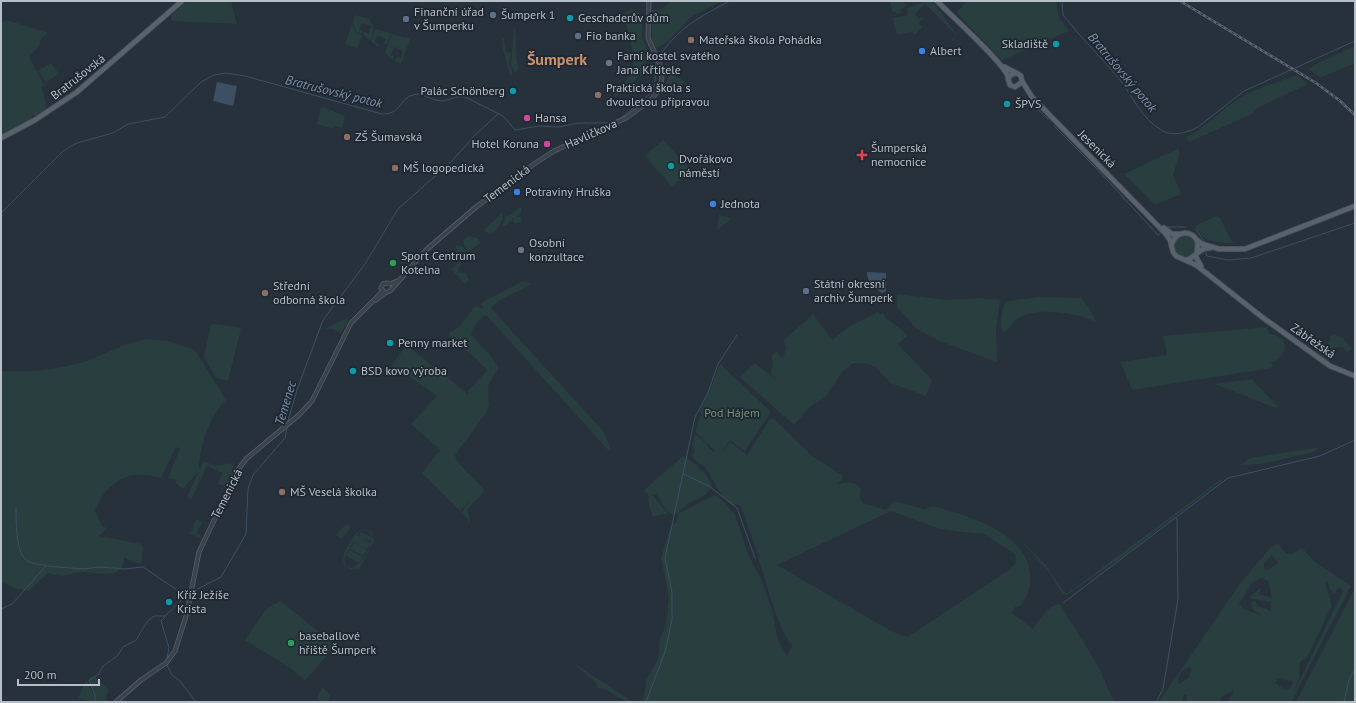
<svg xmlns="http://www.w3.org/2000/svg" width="1356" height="703" viewBox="0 0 1356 703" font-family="'PT Sans',sans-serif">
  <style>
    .green { fill: #293e3e; fill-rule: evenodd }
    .water { fill: #3d5063 }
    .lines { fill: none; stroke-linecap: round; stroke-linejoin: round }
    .stream { stroke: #3d5063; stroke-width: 1 }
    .minor-casing { stroke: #58606a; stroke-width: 5 }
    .major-casing { stroke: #464e58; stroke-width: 6 }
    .minor { stroke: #3a424c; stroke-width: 3.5 }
    .major { stroke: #58626c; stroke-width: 4.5 }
    .rail-casing { stroke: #5c6773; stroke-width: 2.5 }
    .rail { stroke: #1f2731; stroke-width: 1; stroke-dasharray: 3; stroke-linecap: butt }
    .service-dot { fill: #5c6f8a; stroke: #1f2731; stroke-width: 1.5 }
    .culture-dot { fill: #0f9aa8; stroke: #1f2731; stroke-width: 1.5 }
    .education-dot { fill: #8d6e63; stroke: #1f2731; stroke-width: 1.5 }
    .shop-dot { fill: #3f7fe0; stroke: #1f2731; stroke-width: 1.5 }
    .worship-dot { fill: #6b7280; stroke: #1f2731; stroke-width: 1.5 }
    .hotel-dot { fill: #d1479c; stroke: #1f2731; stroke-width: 1.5 }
    .health-dot { fill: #e0444e; stroke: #1f2731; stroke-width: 1.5 }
    .leisure-dot { fill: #2e9e5b; stroke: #1f2731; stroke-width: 1.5 }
    .labels { text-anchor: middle; stroke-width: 3.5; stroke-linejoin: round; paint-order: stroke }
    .poi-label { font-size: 12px; fill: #b6bec7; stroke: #1f2731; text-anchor: start }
    .street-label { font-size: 12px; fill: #b6bec7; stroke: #1f2731 }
    .park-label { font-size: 12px; fill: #6f9676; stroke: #1f2731 }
    .water-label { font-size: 13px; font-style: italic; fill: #7990a8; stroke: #1f2731 }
    .district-label { font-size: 16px; font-weight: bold; fill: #cb916d; stroke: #1f2731 }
  </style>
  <rect width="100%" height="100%" fill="#26313c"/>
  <!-- green -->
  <path class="green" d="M186 1H231L237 24C216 22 194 23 172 21L171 16Z
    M672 1H722L692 16 666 43 655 49 652 39V10L661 9Z
    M890 1H904L906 7 900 10 901 13 896 14V12L892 11Z
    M926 1H931L934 3 957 35 954 41 952 40 956 35 925 4 915 14 919 19 922 17 923 18 918 23 922 27 915 35 912 32 897 35 893 18 908 15 907 8Z
    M967 1H1056L1059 18 1069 31 1002 60 956 12Z
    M630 10 639 12 642 23V37L648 52 643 76 640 75 624 92 622 91 615 97 612 90C618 86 625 82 629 77 641 61 625 30 624 13Z
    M355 15 369 19 374 28 372 33 367 34 373 33 370 41 363 34 364 32 369 33 371 26 362 23 359 30 362 31V34L356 32 353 22Z
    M7 20 48 33 41 39 39 46 29 57 44 85 41 87C44 95 47 102 45 111L36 116 32 115 31 120 1 135V23Z
    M352 24 356 33 362 35 357 48 345 44Z
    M375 29 391 33 387 44 379 45H384L386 39 377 35 375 42 379 44 378 47 371 41Z
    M514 29 515 30C517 44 514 55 519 68L515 73 511 64Z
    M392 34 405 38 411 37 401 64 394 61 396 57 401 58 403 51 394 47 391 55 394 56 393 60 385 53Z
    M502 38H504L506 52 511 53 509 64 513 74 510 76 503 49Z
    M1355 46V63L1320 78 1309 69 1316 64Z
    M51 63 59 74 46 82 38 71Z
    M671 73 685 82 677 88 674 85 666 91 664 88 669 74Z
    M1297 75 1308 84 1257 108 1252 114 1189 142 1186 137C1205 129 1217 113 1234 102 1252 89 1276 83 1297 75Z
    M321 107 329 109 328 114 330 110 345 116 342 128 335 126 334 129 317 124Z
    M663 140 691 170 672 187 645 156Z
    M1179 148V157L1173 174 1181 194 1155 205 1124 174Z
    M519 208H521V213L516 217H521L522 221 515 224 513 220 515 217C510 220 509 226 502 227L506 216 510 215Z
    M503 212C504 221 499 228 492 233L485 232 484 230Z
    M719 215 730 218 729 221 717 230Z
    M1216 216 1220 218 1232 242 1238 243H1221L1205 239 1195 226Z
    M1174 246a11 11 0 1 1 22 0a11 11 0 1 1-22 0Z
    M469 236 477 238 481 242 469 252 464 246 463 240Z
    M457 245 463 247 468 253 461 259 455 252 457 250 455 247Z
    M461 261V266L458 268 459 272 466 273 469 280 465 284 451 269Z
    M523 281 532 284 500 300 491 308 604 432 611 450 609 451 487 316 484 315 474 326 471 334 493 359 499 368 488 386 489 405 486 413 455 455C456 465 478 480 484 490L483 493 468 509 470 523 462 512 470 501 461 509V512L422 473 440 450 478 487 438 448 411 424 437 396 392 365 406 345 468 394V391L487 370 474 357 451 338 448 334 460 326 475 306 484 309 481 304 486 300Z
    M897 294 948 300 980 298 1000 300 996 329 997 362 939 341 916 328 897 307Z
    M1039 297 1081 298 1089 308 1096 322C1077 313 1040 307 1020 317 1013 320 1009 330 1003 333 999 325 1001 308 1007 301Z
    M878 312 880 315 883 313 886 318 908 335 898 344 932 380 926 396 890 383 877 368 866 363H853L842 372 826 396 810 407 794 425 740 377 755 363 783 385 770 374 773 364 772 356 776 351 783 359 786 347 783 341 813 314 832 340 850 326Z
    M347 318V323L341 333 332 329H325Z
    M211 324 238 327 241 329 228 381 216 378 204 357Z
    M1267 327 1269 334C1291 335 1288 358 1271 362L1273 366 1271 368 1132 390 1120 362 1167 355 1163 336Z
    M1335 335 1343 338 1352 349 1347 352 1343 347H1336L1328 361 1315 350V348L1324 347 1330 342V336Z
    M146 339 168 341 195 350 226 400C209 417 199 447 199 470L204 461 215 466 230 463 236 469 227 486 218 484 223 473 207 466 191 500 187 497 199 471 183 489 176 483V480L168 478 179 451 180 449 176 447 161 478C130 468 107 481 95 510L102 526 107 528 99 536 141 544 143 547 141 564 124 558C123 582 97 572 81 572 75 572 69 575 63 576 58 576 52 574 48 573L29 591 17 589 1 581V371C30 373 64 369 92 359 112 351 124 343 146 339Z
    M720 364 771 412 745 451 730 440 720 455 730 442 747 455 770 419 773 418 811 455 842 475V480L836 485C845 481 854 481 861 488L860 498 863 503 886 510 894 501 924 509 933 506C968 516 1028 532 1030 575 1031 587 1028 597 1020 606L1015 607 1012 613 1033 629C1039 620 1049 604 1060 604L1098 666 1114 702H638L644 697 646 680 658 660 660 640 666 624 669 597 661 558 671 525 676 523 678 514 714 495 718 496 735 514 748 554 761 579 772 610 778 640 787 656 792 646C776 624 768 588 759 561L758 558 761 557 757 553 741 506 738 504 734 506 723 497 705 467 691 457 695 451 692 446 695 434 706 443 710 449 716 452 695 431 701 414 699 412 706 399ZM891 511 940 529 979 534 982 533 1015 554 1016 563 1009 570 907 637 891 631 777 565Z
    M1252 379 1279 408 1273 407 1215 384Z
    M1315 448 1318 449 1313 452 1261 464 1241 465 1250 458Z
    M683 456C695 464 708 472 712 487L705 495 684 506 688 505 674 515 667 512 657 495 652 494 669 515 663 514 653 517 649 506 648 495 644 490Z
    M1224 479 1122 557 1067 595 1062 594 1050 573 1015 535 1046 565 1064 592 1068 593 1220 480Z
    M196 519 202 522 197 533 201 536V538L189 533 190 531 191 533 194 527 193 524H194Z
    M346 524 351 528 342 539 336 535Z
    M362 529 371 531 374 541 358 571 357 569 351 570 344 565C340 555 353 533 362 529ZM361 531C391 525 349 591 344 559L353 542 367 549 371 543 363 538 370 541 372 537 361 532 359 536 357 535Z
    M354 543 367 550 363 556 350 549Z
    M1278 544C1287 555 1289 558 1302 548L1314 561 1351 586 1291 702H1225L1229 700 1234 690 1221 697 1220 702H1187V695L1184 694 1182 702H1159L1238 586 1271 547ZM1272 555 1278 563 1267 571 1264 568V564ZM1261 578 1268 581 1272 598 1259 594 1262 587 1249 597 1253 599 1271 602V611L1258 606 1255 601 1251 603 1253 610 1263 616 1244 609 1239 604 1252 583ZM1327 580 1329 588 1334 594 1340 587 1343 591 1291 698 1299 679 1300 662 1307 657 1310 652 1331 607C1332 599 1327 590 1325 583ZM1189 667 1192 668 1188 678 1179 684C1177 676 1181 671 1189 667ZM1278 679 1293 681 1292 686 1287 691 1275 683Z
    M350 550 363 557 359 563 346 556Z
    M1355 588V702H1296Z
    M281 601 336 646 305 680C287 664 265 653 245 640L267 608Z
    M572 662 633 702C620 702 611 689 598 688L596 683Z
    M95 677 109 690 106 697 107 702H97L90 680Z
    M86 680 94 695V702L78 698Z
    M323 687 331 696 327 702H321L317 698Z"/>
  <!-- water -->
  <path class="water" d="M217 82 237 86 233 106 213 101Z
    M867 272 886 273V291L882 293C875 288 866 281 867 272Z"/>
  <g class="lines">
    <!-- stream -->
    <path class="stream" d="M1062 1 1063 15C1080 37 1100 56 1118 77 1132 95 1141 119 1163 131 1173 137 1189 132 1198 127L1244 91 1355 41
      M658 58C678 28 699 17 730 1
      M1028 100 1048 119
      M1054 126 1095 167 1158 235 1160 234
      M1 213 63 151 77 143 113 133 128 124 165 117 201 82 214 75 226 73 245 76 382 114C400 114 398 103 410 96 421 91 430 100 441 101 449 101 456 95 465 97L503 116 515 130 539 126 558 127 579 123H607L620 119 650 94 655 84 656 61
      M1167 227H1186
      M1196 229 1205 243
      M1205 251 1207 256 1228 260 1251 258 1355 223
      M287 424 297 390 323 320 365 264 398 209 451 162 475 135 498 114
      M683 474 709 486 737 508 755 558
      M16 508C16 520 16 549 24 558 29 564 37 564 45 565
      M192 592 221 577 246 534 248 489 253 475 285 438 287 427
      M1063 603 1228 478 1320 456 1355 440
      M1 609 12 604 46 566 84 569 99 567 125 569 143 567 177 590 187 594
      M165 617 161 621 169 648 167 658
      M166 663 172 675 180 681 196 702
      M95 702V695L89 680 99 674 102 667 117 656 123 647 136 640 147 622 154 616H165L189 593
      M646 702 665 652 672 620V592L665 558 695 417 707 395 718 364 737 335
      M1156 702 1163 689 1178 599 1177 518
      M1344 702 1349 680 1355 669"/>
    <defs>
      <path id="minor" d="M384 292 381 288 383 284 387 283 390 284 397 281
        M376 300 385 293 390 291 426 250 476 207 534 164 554 151 626 118 652 99 661 86 662 75 660 65 648 38 649 1
        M116 702 141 680 166 663 175 651 187 613 199 552 238 470 246 459 299 415 312 401 351 323 383 291"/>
      <path id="major" d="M937 1C948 13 1008 66 1008 78
        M1005 67C1010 71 1017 72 1021 76L1022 82 1015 87 1010 85 1008 79 1011 75 1016 73
        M1022 81 1032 97 1165 233 1170 240 1173 252 1176 256 1196 265 1262 317 1330 366 1355 376
        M1 138 35 120 77 92 182 1
        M1164 228 1172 234H1179
        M1198 241 1202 244 1219 249H1245L1355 206
        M1172 244C1176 230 1193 229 1198 243L1196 257 1201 266
        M1186 260C1196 258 1199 247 1210 248"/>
    </defs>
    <!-- minor casing -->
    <use href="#minor" class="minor-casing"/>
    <!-- major casing -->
    <use href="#major" class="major-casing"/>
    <!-- minor -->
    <use href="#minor" class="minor"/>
    <!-- major -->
    <use href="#major" class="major"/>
    <defs>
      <path id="rail" d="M1180 1 1316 83 1339 100 1355 115"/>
    </defs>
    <!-- rail casing -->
    <use href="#rail" class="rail-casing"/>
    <!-- rail -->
    <use href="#rail" class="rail"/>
  </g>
  <!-- markers -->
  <g class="service-dot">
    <circle cx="493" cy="15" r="4"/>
    <circle cx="406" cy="19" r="4"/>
    <circle cx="578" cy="36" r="4"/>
    <circle cx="806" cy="291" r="4"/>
  </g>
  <g class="culture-dot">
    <circle cx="570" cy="18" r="4"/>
    <circle cx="1056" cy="44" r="4"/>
    <circle cx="513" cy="91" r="4"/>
    <circle cx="1007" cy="104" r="4"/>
    <circle cx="671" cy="166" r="4"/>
    <circle cx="390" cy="343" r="4"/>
    <circle cx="353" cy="371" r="4"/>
    <circle cx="169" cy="602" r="4"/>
  </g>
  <g class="education-dot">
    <circle cx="691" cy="40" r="4"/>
    <circle cx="598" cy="95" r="4"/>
    <circle cx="347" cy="137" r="4"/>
    <circle cx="395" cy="168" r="4"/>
    <circle cx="265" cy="293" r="4"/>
    <circle cx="282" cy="492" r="4"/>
  </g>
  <g class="shop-dot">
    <circle cx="922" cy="51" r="4"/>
    <circle cx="517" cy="192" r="4"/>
    <circle cx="713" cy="204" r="4"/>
  </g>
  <g class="worship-dot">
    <circle cx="609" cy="63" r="4"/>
    <circle cx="521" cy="250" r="4"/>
  </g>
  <g class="hotel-dot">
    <circle cx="527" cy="118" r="4"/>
    <circle cx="547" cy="144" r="4"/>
  </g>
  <path class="health-dot" d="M860 149h4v4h4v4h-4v4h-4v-4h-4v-4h4z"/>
  <g class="leisure-dot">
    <circle cx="393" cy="263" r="4"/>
    <circle cx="291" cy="643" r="4"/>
  </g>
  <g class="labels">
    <!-- poi labels -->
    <g class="poi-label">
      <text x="414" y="16">Finanční úřad<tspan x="414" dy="14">v Šumperku</tspan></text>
      <text x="501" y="19">Šumperk 1</text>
      <text x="578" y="22">Geschaderův dům</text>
      <text x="586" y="40">Fio banka</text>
      <text x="699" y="44">Mateřská škola Pohádka</text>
      <text x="1048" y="48" text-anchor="end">Skladiště</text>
      <text x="930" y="55">Albert</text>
      <text x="617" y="60">Farní kostel svatého<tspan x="617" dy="14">Jana Křtitele</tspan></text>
      <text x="606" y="92">Praktická škola s<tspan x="606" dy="14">dvouletou přípravou</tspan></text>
      <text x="505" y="95" text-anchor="end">Palác Schönberg</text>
      <text x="1015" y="108">ŠPVS</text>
      <text x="535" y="122">Hansa</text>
      <text x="355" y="141">ZŠ Šumavská</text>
      <text x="539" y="148" text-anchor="end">Hotel Koruna</text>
      <text x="871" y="152">Šumperská<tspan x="871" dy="14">nemocnice</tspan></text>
      <text x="679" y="163">Dvořákovo<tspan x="679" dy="14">náměstí</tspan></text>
      <text x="403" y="172">MŠ logopedická</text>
      <text x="525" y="196">Potraviny Hruška</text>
      <text x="721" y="208">Jednota</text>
      <text x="529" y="247">Osobní<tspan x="529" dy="14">konzultace</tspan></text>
      <text x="401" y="260">Sport Centrum<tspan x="401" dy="14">Kotelna</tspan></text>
      <text x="814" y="288">Státní okresní<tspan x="814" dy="14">archiv Šumperk</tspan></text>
      <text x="273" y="290">Střední<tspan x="273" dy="14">odborná škola</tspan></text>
      <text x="398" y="347">Penny market</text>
      <text x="361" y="375">BSD kovo výroba</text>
      <text x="290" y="496">MŠ Veselá školka</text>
      <text x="177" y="599">Kříž Ježíše<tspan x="177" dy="14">Krista</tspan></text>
      <text x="299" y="640">baseballové<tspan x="299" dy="14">hřiště Šumperk</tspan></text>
    </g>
    <!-- street labels -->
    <g class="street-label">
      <text transform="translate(78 77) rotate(-38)" y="4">Bratrušovská</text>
      <text transform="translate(591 134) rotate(-24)" y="4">Havlíčkova</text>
      <text transform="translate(1097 149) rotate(45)" y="4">Jesenická</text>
      <text transform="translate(507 184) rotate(-37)" y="4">Temenická</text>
      <text transform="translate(1313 341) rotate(35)" y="4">Zábřežská</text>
      <text transform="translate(227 494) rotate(-63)" y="4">Temenická</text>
    </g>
    <!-- park labels -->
    <g class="park-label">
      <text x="732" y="417">Pod Hájem</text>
    </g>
    <!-- water labels -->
    <g class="water-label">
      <text transform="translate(1123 72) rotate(50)" y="5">Bratrušovský potok</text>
      <text transform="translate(334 91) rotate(14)" y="5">Bratrušovský potok</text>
      <text transform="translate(285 403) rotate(-73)" y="5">Temenec</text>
    </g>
    <!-- district labels -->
    <g class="district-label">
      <text x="557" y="65">Šumperk</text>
    </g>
  </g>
  <!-- border -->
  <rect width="1356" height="703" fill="none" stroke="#b6bec7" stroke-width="4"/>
  <!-- scale -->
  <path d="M18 679v6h81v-6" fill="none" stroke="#b6bec7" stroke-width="2"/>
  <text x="24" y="679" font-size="12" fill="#b6bec7" stroke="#1f2731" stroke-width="3" paint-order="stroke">200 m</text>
</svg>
